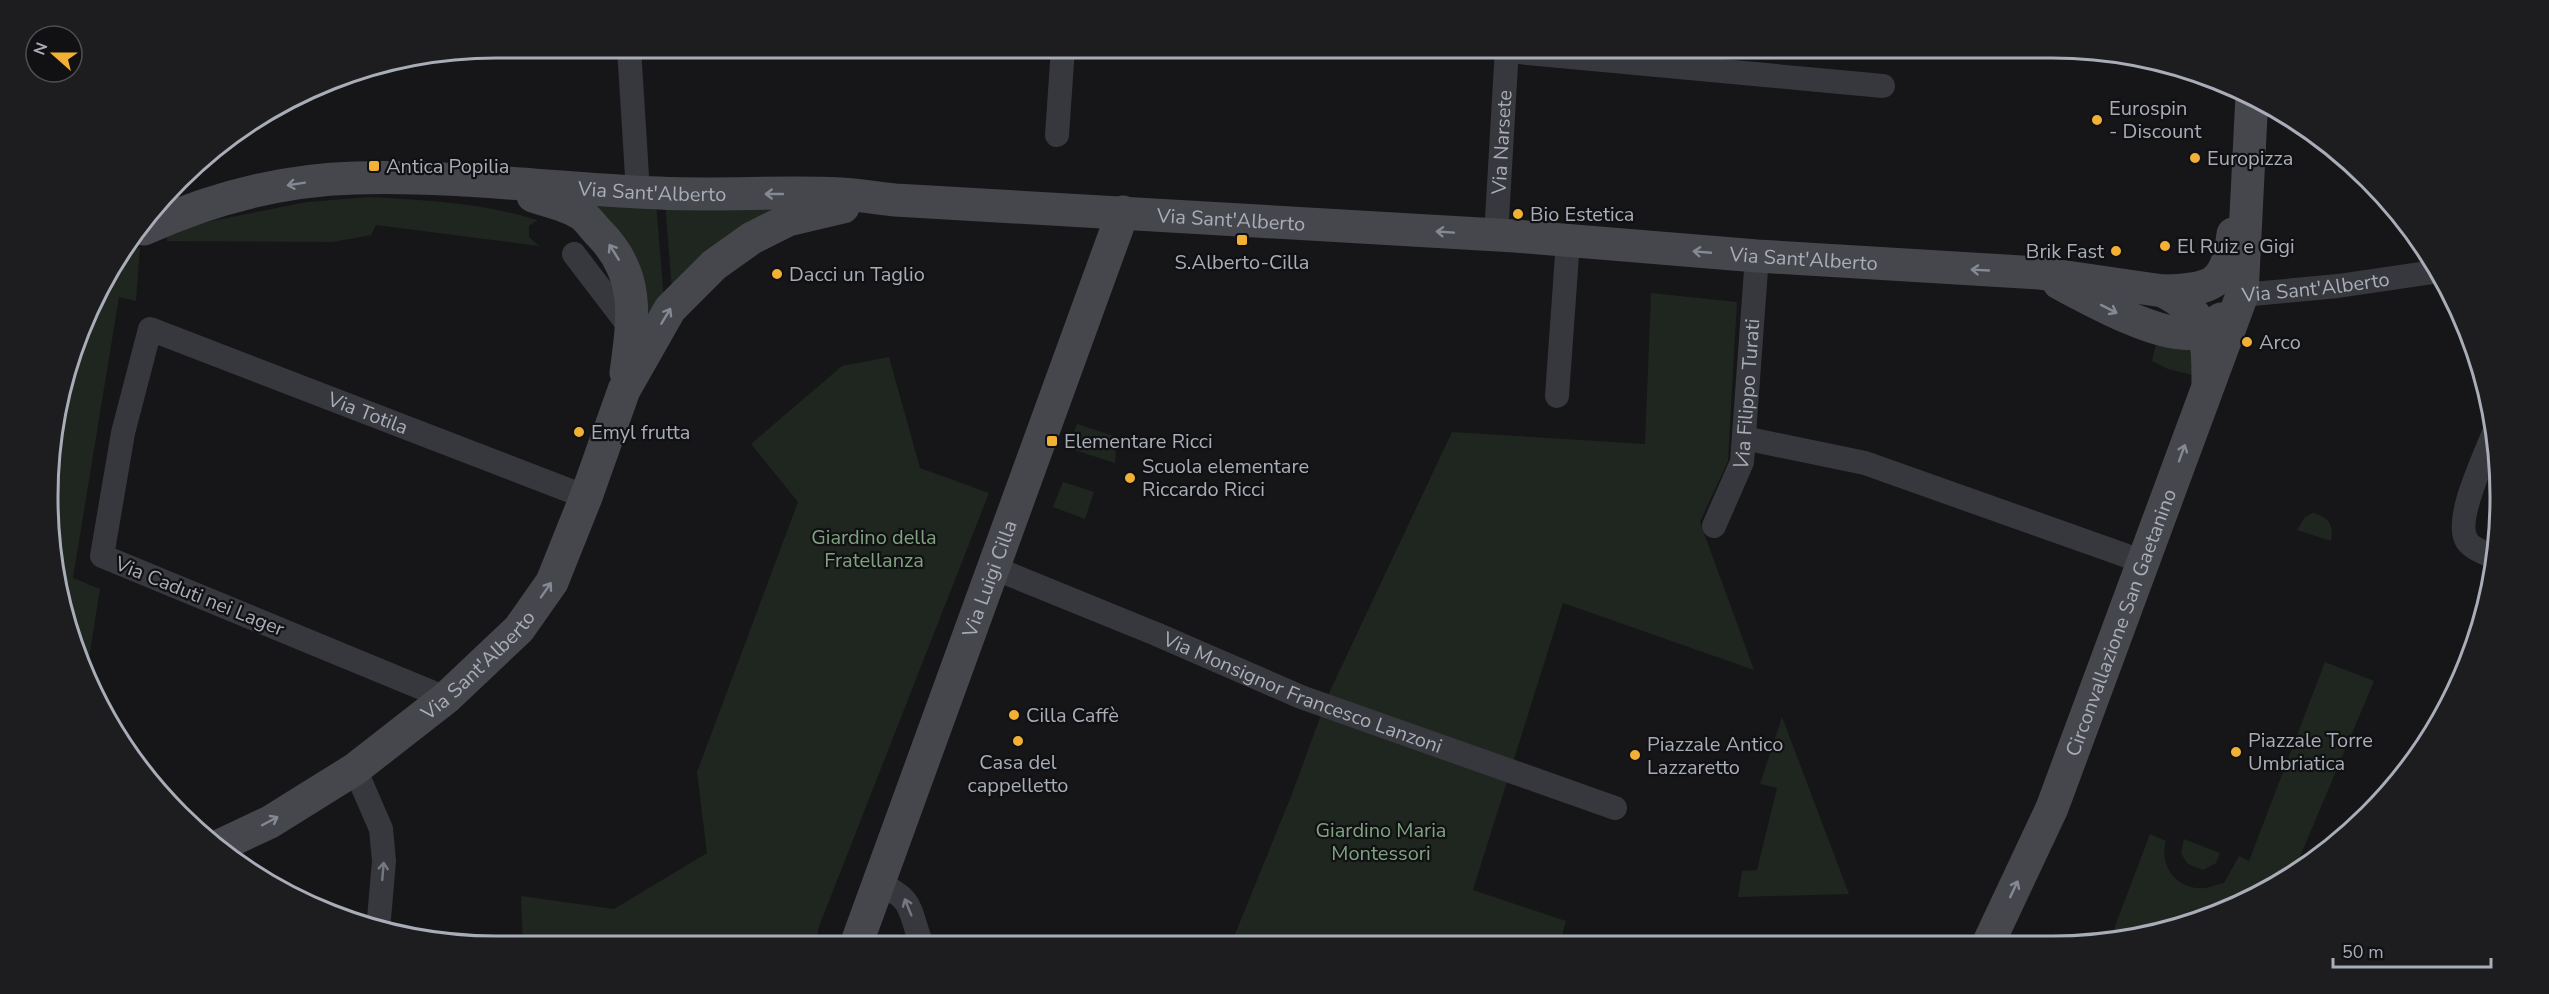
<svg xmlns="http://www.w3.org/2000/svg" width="2549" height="994" viewBox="0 0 2549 994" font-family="'Nunito Sans',sans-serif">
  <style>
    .green { fill: #1e261f }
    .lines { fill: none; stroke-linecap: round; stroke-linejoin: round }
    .street { stroke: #37383d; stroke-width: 24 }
    .secondary { stroke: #45474d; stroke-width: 33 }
    .oneway { stroke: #858993 }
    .oneway2 { stroke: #757881 }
    .poi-dot { fill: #f2b134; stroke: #111113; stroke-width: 2 }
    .labels { text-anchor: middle; stroke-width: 4.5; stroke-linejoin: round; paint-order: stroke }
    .poi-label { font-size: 20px; fill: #a8adb8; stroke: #111113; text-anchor: start }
    .street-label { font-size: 20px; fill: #a8adb8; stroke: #111113 }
    .park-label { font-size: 20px; fill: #7fa381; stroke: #111113 }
    .rim { fill: none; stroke: #a8adb8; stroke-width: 3 }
  </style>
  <rect width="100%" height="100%" fill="#161618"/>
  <!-- green -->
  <path class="green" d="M369 197C425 200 483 203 537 220L529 226V237L539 246 376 225 371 235 333 242 167 241 166 230 307 202Z
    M656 203 664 299 648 327 578 204Z
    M665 203 784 205 672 290Z
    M140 247 136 301 119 297 73 578 100 589 86 677 57 585 52 438 72 352 108 273 117 261Z
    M1651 293 1737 302 1728 461 1700 522 1754 670 1563 603 1473 890 1566 921 1560 943 1231 944 1292 794 1329 693 1452 432 1645 444Z
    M2158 335 2196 339V376L2168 369 2152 361Z
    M889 357 920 468 989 493 818 929V945L523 946 521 896 614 909 707 853 697 772 798 502 751 444 842 366Z
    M1077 424 1117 437 1115 463 1068 448Z
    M1063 482 1094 492 1085 519 1053 507Z
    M2313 513C2329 517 2334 525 2331 541L2297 530 2305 517Z
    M2325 662 2374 681 2294 871 2245 898 2243 902 2109 942 2150 834 2166 841C2158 866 2178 891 2205 888 2211 887 2218 884 2224 883L2239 856 2249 861Z
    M1782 717 1849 894 1738 897 1742 871 1757 870 1777 788 1760 784Z
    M2184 839 2220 853 2216 863 2203 870 2188 864 2181 854Z"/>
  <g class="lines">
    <!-- street -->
    <g class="street">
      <path d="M629 48 638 192"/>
      <path d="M1507 51 1883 86"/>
      <path d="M1057 135 1063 48"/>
      <path id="s1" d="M1496 236 1507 48"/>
      <path d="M574 254 632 330"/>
      <path id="s2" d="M2242 295 2338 286 2440 271"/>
      <path d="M1557 396 1568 241"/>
      <path d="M1744 438 1865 463 2144 562"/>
      <path id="s3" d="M1714 526 1742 462 1757 256"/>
      <path d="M2495 558C2486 553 2472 549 2467 541 2453 520 2486 454 2495 430"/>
      <path id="s4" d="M994 568 1156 634 1301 697 1615 808"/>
      <path id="s5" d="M446 698 102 556 123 433 150 329 586 497"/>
      <path d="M355 769 381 829 384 861 378 930"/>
      <path d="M878 883C916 900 908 910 922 945"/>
    </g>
    <!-- secondary -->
    <g class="secondary">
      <path d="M533 196C548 201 568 205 581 214 588 219 594 228 600 234 641 276 633 320 626 373"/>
      <path id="s6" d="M144 229C210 199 282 180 355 178 456 175 558 189 659 193 720 196 781 191 841 194 859 195 877 198 895 200L1515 236 1757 256 2039 273 2163 291C2208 314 2208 338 2208 385"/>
      <path d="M2059 283C2089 299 2159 338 2192 333 2204 331 2212 325 2221 319"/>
      <path d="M2163 291C2212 290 2227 285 2233 234"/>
      <path id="s7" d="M217 847 270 822 355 769 446 698 519 629 552 582 586 497 624 390 670 309 714 265 752 238 788 220 843 207"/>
      <path id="s8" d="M1989 942 2052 808 2242 295 2252 95"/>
      <path id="s9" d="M856 945 1123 212"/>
    </g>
  </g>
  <!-- one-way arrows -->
  <defs><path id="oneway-shaft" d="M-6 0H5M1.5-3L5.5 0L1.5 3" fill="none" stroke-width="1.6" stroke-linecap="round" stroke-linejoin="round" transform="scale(1.5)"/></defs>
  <g class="oneway">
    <use href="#oneway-shaft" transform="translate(296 184) rotate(171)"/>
    <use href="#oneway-shaft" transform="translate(774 194) rotate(-180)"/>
    <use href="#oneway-shaft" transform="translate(1445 232) rotate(-176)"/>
    <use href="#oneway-shaft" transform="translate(614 252) rotate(-122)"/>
    <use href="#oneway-shaft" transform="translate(1702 252) rotate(-175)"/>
    <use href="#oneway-shaft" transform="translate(1980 270) rotate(-177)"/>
    <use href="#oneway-shaft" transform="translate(2109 309) rotate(27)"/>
    <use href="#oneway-shaft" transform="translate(666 316) rotate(-59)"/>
    <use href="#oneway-shaft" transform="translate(2182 453) rotate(-70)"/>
    <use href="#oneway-shaft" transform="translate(546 590) rotate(-55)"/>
    <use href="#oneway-shaft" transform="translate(270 821) rotate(-28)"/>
    <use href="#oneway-shaft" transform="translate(2014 889) rotate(-65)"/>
  </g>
  <g class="oneway2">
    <use href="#oneway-shaft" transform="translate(383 871) rotate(-85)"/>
    <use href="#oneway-shaft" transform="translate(908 907) rotate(-112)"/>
  </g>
  <!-- markers -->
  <g class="poi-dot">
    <circle cx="2097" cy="120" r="6"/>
    <circle cx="2195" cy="158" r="6"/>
    <rect x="368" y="160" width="12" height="12" rx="3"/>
    <circle cx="1518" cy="214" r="6"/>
    <rect x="1236" y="234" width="12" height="12" rx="3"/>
    <circle cx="2165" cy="246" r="6"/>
    <circle cx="2116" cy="251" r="6"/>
    <circle cx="777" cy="274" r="6"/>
    <circle cx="2247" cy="342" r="6"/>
    <circle cx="579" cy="432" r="6"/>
    <rect x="1046" y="435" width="12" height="12" rx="3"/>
    <circle cx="1130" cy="478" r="6"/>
    <circle cx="1014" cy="715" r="6"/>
    <circle cx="1018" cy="741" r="6"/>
    <circle cx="2236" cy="752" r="6"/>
    <circle cx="1635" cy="755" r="6"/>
  </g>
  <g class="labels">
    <!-- poi labels -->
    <g class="poi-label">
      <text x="2109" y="115">Eurospin<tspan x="2109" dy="23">- Discount</tspan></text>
      <text x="2207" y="165">Europizza</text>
      <text x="386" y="173">Antica Popilia</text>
      <text x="1530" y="221">Bio Estetica</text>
      <text x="2177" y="253">El Ruiz e Gigi</text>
      <text x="2104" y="258" text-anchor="end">Brik Fast</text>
      <text x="1242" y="269" text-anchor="middle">S.Alberto-Cilla</text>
      <text x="789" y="281">Dacci un Taglio</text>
      <text x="2259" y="349">Arco</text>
      <text x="591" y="439">Emyl frutta</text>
      <text x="1064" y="448">Elementare Ricci</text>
      <text x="1142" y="473">Scuola elementare<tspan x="1142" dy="23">Riccardo Ricci</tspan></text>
      <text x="1026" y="722">Cilla Caffè</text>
      <text x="2248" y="747">Piazzale Torre<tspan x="2248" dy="23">Umbriatica</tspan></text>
      <text x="1647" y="751">Piazzale Antico<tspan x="1647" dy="23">Lazzaretto</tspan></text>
      <text x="1018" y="769" text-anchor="middle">Casa del<tspan x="1018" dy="23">cappelletto</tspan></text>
    </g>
    <!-- street labels -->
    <g class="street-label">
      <text dy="7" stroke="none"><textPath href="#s1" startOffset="94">Via Narsete</textPath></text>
      <text dy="7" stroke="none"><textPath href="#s6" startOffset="516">Via Sant'Alberto</textPath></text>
      <text dy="7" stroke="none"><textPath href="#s6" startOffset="1096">Via Sant'Alberto</textPath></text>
      <text dy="7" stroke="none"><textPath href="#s6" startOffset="1670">Via Sant'Alberto</textPath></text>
      <text dy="7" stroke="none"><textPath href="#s2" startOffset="74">Via Sant'Alberto</textPath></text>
      <text dy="7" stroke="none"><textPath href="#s3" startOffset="138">Via Filippo Turati</textPath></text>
      <text dy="7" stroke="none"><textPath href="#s5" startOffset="838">Via Totila</textPath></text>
      <text dy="7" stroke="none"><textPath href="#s9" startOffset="390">Via Luigi Cilla</textPath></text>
      <text transform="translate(200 596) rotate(22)" y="7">Via Caduti nei Lager</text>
      <text dy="7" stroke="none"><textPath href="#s8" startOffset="346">Circonvallazione San Gaetanino</textPath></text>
      <text dy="7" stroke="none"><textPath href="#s7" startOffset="320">Via Sant'Alberto</textPath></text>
      <text dy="7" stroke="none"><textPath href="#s4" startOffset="333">Via Monsignor Francesco Lanzoni</textPath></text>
    </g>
    <!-- park labels -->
    <g class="park-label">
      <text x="874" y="544">Giardino della<tspan x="874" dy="23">Fratellanza</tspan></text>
      <text x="1381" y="837">Giardino Maria<tspan x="1381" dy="23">Montessori</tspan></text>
    </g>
  </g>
  <!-- crop -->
  <path d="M0 0H2549V994H0ZM496 58H2052A438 438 0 0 1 2490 496V498A438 438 0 0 1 2052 936H496A438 438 0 0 1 58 498V496A438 438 0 0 1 496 58Z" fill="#1d1d20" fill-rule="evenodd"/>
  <path class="rim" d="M496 58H2052A438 438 0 0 1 2490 496V498A438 438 0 0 1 2052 936H496A438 438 0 0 1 58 498V496A438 438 0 0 1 496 58Z"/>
  <!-- north arrow -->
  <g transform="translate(54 54) rotate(291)"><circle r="28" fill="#111113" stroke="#4d4f55" stroke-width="1.5"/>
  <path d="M0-4.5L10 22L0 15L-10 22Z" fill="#f2b134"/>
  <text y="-9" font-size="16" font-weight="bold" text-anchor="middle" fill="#a8adb8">N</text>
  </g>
  <!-- scale -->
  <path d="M2333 958v9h158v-9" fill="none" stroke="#a8adb8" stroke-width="3"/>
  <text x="2342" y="958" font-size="18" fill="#a8adb8" stroke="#111113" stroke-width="4.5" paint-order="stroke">50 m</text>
</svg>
